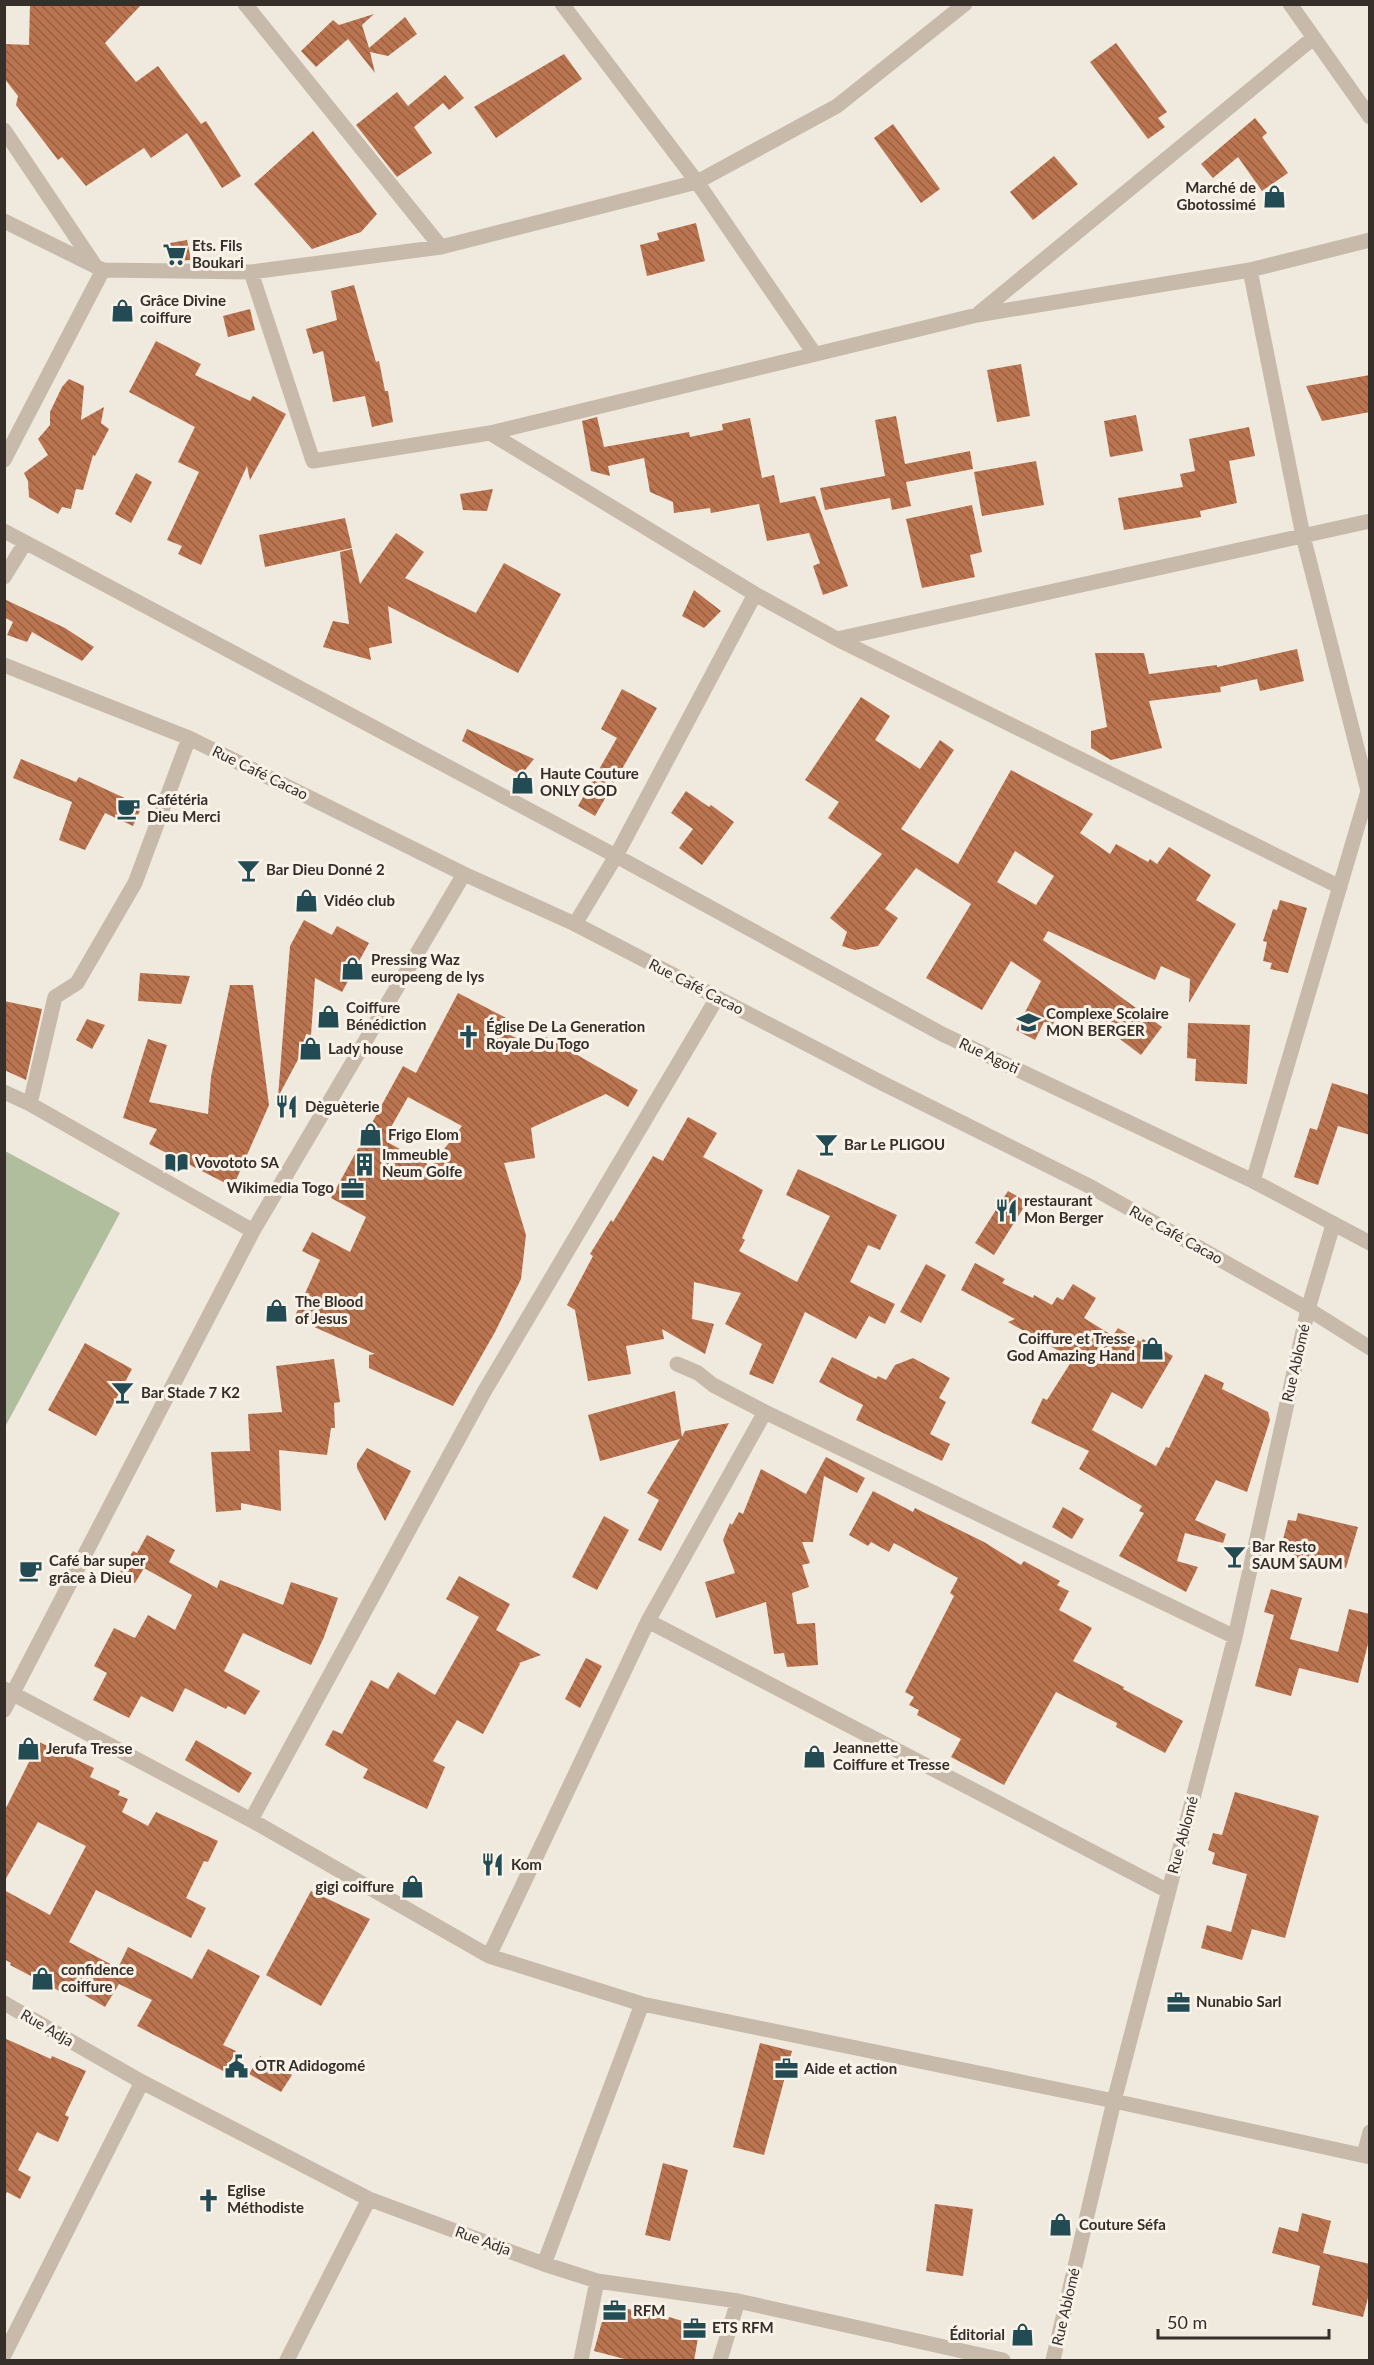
<svg xmlns="http://www.w3.org/2000/svg" width="1374" height="2365" viewBox="0 0 1374 2365" font-family="Lato,sans-serif">
  <style>
    .pitch { fill: #b0be9e }
    .building { fill: url(#building-back-hatch); fill-rule: evenodd }
    .lines { fill: none; stroke-linecap: round; stroke-linejoin: round }
    .minor { stroke: #c7baaa; stroke-width: 15 }
    .labels { text-anchor: middle; stroke-width: 6; stroke-linejoin: round; paint-order: stroke }
    .poi-label { font-size: 15px; font-weight: bold; fill: #352e29; stroke: #f8f2e9; text-anchor: start }
    .street-label { font-size: 15px; fill: #352e29; stroke: #f8f2e9 }
  </style>
  <defs>
    <pattern id="building-back-hatch" width="6" height="6" patternUnits="userSpaceOnUse" patternTransform="scale(1.5)"><rect width="6" height="6" fill="#bb7450"/><path d="M-1 5l2 2M0 0l6 6M5-1l2 2" fill="none" stroke="#996042"/></pattern>
  </defs>
  <rect width="100%" height="100%" fill="#f0e9dd"/>
  <!-- pitch -->
  <path class="pitch" d="M5 1151 120 1213 5 1427Z"/>
  <!-- building -->
  <path class="building" d="M30 4H142L105 43 136 82 158 66 201 124 206 121 241 176 222 188 187 133 151 158 144 148 86 186 62 157 58 160 16 105 18 96 4 78 5 44 29 45Z
    M374 14 362 25 369 48 405 17 417 34 388 56 370 52 375 73 348 39 316 67 301 51 333 20 339 25Z
    M1116 43 1167 112 1158 118 1165 127 1148 139 1090 62Z
    M564 54 582 79 496 138 474 107Z
    M445 75 464 98 449 110 443 103 414 127 432 153 397 177 356 125 397 92 408 106Z
    M1255 118 1267 133 1262 137 1288 173 1262 191 1238 157 1213 178 1201 164Z
    M893 124 940 189 921 203 874 138Z
    M313 131 377 214 361 232 312 249 254 184Z
    M1054 156 1078 184 1033 220 1010 192Z
    M696 223 705 261 647 276 640 245 659 240 657 233Z
    M187 240 191 260 173 261 170 243Z
    M354 285 376 362 379 361 385 391H388L393 422 372 427 365 396 333 402 323 351 313 354 306 329 337 320 331 291Z
    M250 309 255 330 228 337 223 316Z
    M156 341 201 364 195 375 250 401 253 396 286 414 250 480 247 466 201 565 178 554 182 546 167 540 199 472 178 462 195 427 129 392Z
    M1021 364 1030 416 997 422 987 370Z
    M1370 375V412L1322 421 1306 386Z
    M69 379 84 386 81 420 104 407 101 423 109 429 95 456 93 455 83 490 76 489 71 509 62 507 58 514 29 497 28 481 24 473 48 455 38 439 50 425V412L62 387Z
    M1136 415 1143 451 1110 457 1104 421Z
    M896 416 905 464 970 451 973 469 906 482 911 506 892 510 890 498 825 510 820 488 885 476 875 420Z
    M597 417 604 447 689 432 690 437 723 430 722 424 750 418 762 478 774 475 780 503 815 496 848 586 823 595 813 566 820 563 809 533 767 541 759 504 711 513 710 508 674 513 673 502 650 492 644 458 608 466 610 476 591 471 582 421Z
    M1249 427 1255 456 1229 461 1237 503 1200 511 1201 517 1124 530 1118 498 1183 487 1180 474 1195 471 1189 439Z
    M1036 461 1044 505 982 516 974 472Z
    M136 473 152 482 131 523 115 514Z
    M493 489 487 511 463 510 460 494Z
    M972 505 982 552 970 555 975 577 922 588 906 519Z
    M345 518 352 548 265 567 259 535Z
    M396 533 424 552 405 578 476 613 504 563 561 594 518 673 388 606 392 643 369 648 371 660 323 647 333 621 349 624 340 552 352 549 360 584Z
    M694 590 721 611 704 628 682 616Z
    M4 599 65 628 94 647 82 661 32 632 27 642 7 635 13 622 4 617Z
    M1297 649 1304 681 1260 691 1257 679 1220 687 1221 692 1149 701 1162 748 1111 760 1091 748V731L1107 727 1095 653H1144L1149 674 1217 665V667Z
    M622 689 657 708 595 816 578 806 617 738 601 729Z
    M861 697 890 716 875 740 920 769 940 740 954 750 901 829 958 864 1011 770 1093 814 1080 833 1110 854 1116 844 1148 862 1150 859 1157 864 1169 847 1211 875 1196 900 1236 924 1189 1003 1190 979 1161 966 1155 980 1048 931 1043 940 1162 1027 1141 1055 1096 1021 1093 1026 1062 1008 1052 1026 1044 1022 1035 1040 1016 1030 1041 981 1011 961 982 1010 926 978 971 904 916 868 885 909 898 918 878 946 855 950 842 946 847 932 830 918 882 854 828 818 839 802 805 780ZM1015 851 1054 876 1036 905 997 882Z
    M467 729 534 759 521 775 462 741Z
    M21 759 76 782 79 777 142 806 133 826 105 813 85 850 59 840 72 802 13 778Z
    M686 791 709 807 711 805 734 822 702 865 679 848 693 829 671 813Z
    M1280 900 1307 908 1288 973 1270 969 1272 963 1263 961 1267 942 1263 941 1273 909 1277 910Z
    M304 920 332 935 337 926 369 943 342 992 315 978 311 1035 306 1034 301 1054 278 1097 290 946Z
    M140 973 190 976 181 1004 138 1001Z
    M230 985H253L269 1105 233 1187 149 1144 157 1129 123 1118 148 1039 167 1045 149 1102 208 1114 211 1077Z
    M458 993 510 1020 504 1032 539 1049 546 1037 638 1090 628 1107 606 1094 531 1128 535 1158 504 1163 526 1235 521 1279 495 1332 453 1406 369 1368V1355L375 1354 294 1318 320 1260 302 1251 312 1232 350 1252 366 1217 331 1198 403 1066 416 1073ZM408 1097 462 1126 431 1166 389 1143 391 1139 386 1136Z
    M4 1001 42 1009 26 1080 4 1070Z
    M87 1019 105 1025 92 1049 76 1040Z
    M1188 1023 1250 1025 1247 1084 1195 1081 1196 1059 1187 1058Z
    M1332 1083 1370 1095V1135L1338 1126 1318 1185 1294 1177 1310 1128 1317 1130Z
    M688 1117 717 1133 703 1157 763 1190 742 1238 745 1240 739 1251 797 1282 830 1216 786 1195 798 1169 897 1215 880 1250 868 1245 850 1282 895 1304 885 1324 869 1316 856 1339 805 1312 773 1384 749 1374 762 1344 725 1324 741 1293 694 1282 692 1319 714 1324 705 1354 662 1329 664 1339 626 1346 631 1374 588 1381 575 1310 567 1305 593 1256 590 1254 611 1220 613 1222 653 1156 663 1161Z
    M1008 1191 1027 1202 994 1255 975 1243Z
    M975 1263 1005 1279 1002 1283 1033 1298 1034 1295 1052 1305 1057 1297 1063 1300 1073 1284 1096 1298 1084 1318 1113 1336 1118 1328 1141 1342 1143 1339 1173 1356 1142 1409 1112 1392 1092 1430 1156 1466 1166 1447 1169 1448 1205 1374 1224 1383 1222 1389 1268 1412 1270 1420 1247 1492 1216 1480 1195 1520 1226 1534 1223 1543 1185 1533 1177 1561 1198 1567 1186 1592 1119 1556 1144 1513 1139 1511 1142 1506 1079 1469 1089 1451 1031 1423 1043 1398 1047 1400 1073 1359 1008 1322 1015 1319 961 1290Z
    M926 1264 946 1275 921 1323 900 1312Z
    M85 1343 132 1369 96 1436 48 1410Z
    M832 1357 876 1379 878 1376 886 1380 895 1365 913 1358 950 1378 939 1398 946 1402 930 1434 950 1444 942 1461 856 1420 863 1405 819 1382Z
    M334 1359 340 1402 334 1403 335 1428H331L327 1455 279 1450 281 1511 241 1503V1510L216 1512 211 1452 250 1451 248 1414 282 1412 276 1366Z
    M675 1391 682 1437 685 1431 729 1423 661 1551 638 1540 659 1500 647 1493 680 1439 600 1461 588 1415Z
    M367 1448 411 1471 385 1521 357 1468V1463Z
    M826 1457 865 1478 857 1493 824 1476 813 1542H802L810 1563 802 1565 809 1587 792 1593 797 1624 815 1623 818 1665 787 1667 784 1653 774 1654 766 1602 716 1618 705 1582 735 1573 723 1540 730 1523 732 1525 739 1512 743 1514 761 1469 806 1494Z
    M873 1491 913 1512 915 1508 929 1515 984 1542 1021 1565 1024 1561 1060 1581 1057 1585 1069 1591 1059 1610 1092 1628 1073 1661 1124 1687 1123 1689 1183 1721 1165 1753 1116 1727 1117 1723 1056 1692 1004 1785 951 1757 961 1739 917 1715 919 1710 909 1705 914 1697 905 1692 954 1596 950 1593 958 1578 894 1543 889 1552 871 1542 868 1546 849 1535Z
    M1063 1507 1084 1519 1072 1539 1052 1527Z
    M1298 1513 1358 1527 1346 1568 1313 1559 1312 1564 1291 1559 1293 1554 1280 1551 1288 1520 1296 1521Z
    M604 1516 629 1530 597 1590 572 1577Z
    M147 1535 175 1550 169 1562 217 1588 220 1580 283 1605 291 1582 338 1598 324 1637 311 1665 243 1633 224 1671 260 1691 245 1715 228 1706 226 1709 185 1688 173 1712 141 1696 129 1718 93 1700 107 1673 94 1666 114 1628 135 1638 148 1615 175 1630 192 1595 144 1568 135 1583 119 1574 133 1551 137 1553Z
    M459 1576 510 1604 496 1630 541 1655 519 1663 520 1664 483 1734 457 1720 433 1761 445 1767 427 1809 363 1778 368 1769 325 1745 333 1730 342 1734 371 1680 388 1689 398 1672 435 1695 479 1617 446 1599Z
    M1271 1589 1302 1598 1290 1639 1338 1652 1349 1609 1370 1614V1636L1358 1683 1299 1668 1291 1696 1255 1686 1274 1615 1264 1612Z
    M586 1658 602 1666 580 1708 565 1699Z
    M196 1740 252 1773 239 1793 185 1760Z
    M39 1742 94 1768 90 1777 120 1791 118 1795 128 1799 122 1812 148 1826 156 1812 218 1841 208 1862 204 1861 186 1898 206 1908 191 1938 96 1890 69 1942 118 1968 128 1947 192 1979 208 1949 260 1976 223 2045 236 2051 225 2072 137 2026 152 2000 119 1984 105 2007 69 1986 65 1994 10 1965 11 1963 4 1959V1890L50 1915 86 1846 38 1822 4 1882V1812Z
    M1235 1792 1319 1816 1285 1938 1252 1929 1242 1960 1201 1948 1207 1925 1231 1932 1247 1874 1212 1864 1215 1853 1208 1850 1213 1833 1222 1835Z
    M311 1891 370 1919 321 2006 266 1975Z
    M4 2038 51 2059 52 2056 86 2071 65 2115 69 2117 58 2142 37 2132 18 2170 31 2177 20 2199 7 2192 4 2197Z
    M760 2043 792 2051 764 2155 733 2147Z
    M260 2056 292 2075 281 2092 249 2074Z
    M663 2163 688 2170 670 2241 645 2235Z
    M935 2204 973 2209 963 2276 926 2271Z
    M1302 2213 1331 2221 1323 2253 1370 2264V2290L1363 2317 1312 2305 1320 2266 1272 2253 1279 2227 1298 2232Z
    M607 2303 668 2320 669 2317 696 2325 699 2332 694 2361H632L594 2351Z"/>
  <g class="lines">
    <!-- minor -->
    <path class="minor" d="M245 4 441 247
      M562 4 697 182 814 353
      M1290 4 1370 117
      M4 130 94 264
      M4 221 103 270 251 272 441 247 697 182 837 106 965 4
      M1250 270 1303 536 1368 791 1253 1181
      M251 272 313 461 490 433 977 315 1250 270 1370 240
      M979 313 1312 39
      M490 433 755 594 837 639 1340 887
      M4 460 103 270
      M4 531 616 856 942 1034 1253 1181 1370 1243
      M4 577 25 543
      M837 639 1370 521
      M4 665 189 738 464 874 575 924 882 1083 1091 1187 1308 1309 1370 1348
      M575 924 616 856 755 594
      M4 1092 30 1104 253 1231
      M30 1104 55 997 77 983 135 883 189 738
      M677 1364 698 1373 713 1385 765 1412 1235 1637
      M648 1621 1168 1891
      M4 1689 251 1820 489 1956 642 2004 1114 2101 1370 2157
      M4 1710 253 1231 464 874
      M251 1820 484 1392 717 998
      M489 1956 648 1621 765 1412
      M4 2003 142 2082 369 2199 544 2264 597 2281 738 2301 1003 2360
      M1364 2155 1370 2132
      M544 2264 642 2004
      M4 2355 142 2082
      M287 2360 369 2199
      M581 2360 597 2281
      M720 2360 738 2301
      M1053 2360 1114 2101 1235 1637 1308 1309 1333 1225"/>
  </g>
  <!-- icons -->
  <defs>
    <symbol id="shop-bare" viewBox="-9 -9 18 18"><path d="M-5-2.5h2.3a2.7 3.5 0 0 1 5.4 0H5L5.5 6h-11ZM-1.5-2.5h3a1.5 2.3 0 0 0-3 0Z" fill="#224b53" stroke="#f8f2e9" stroke-width="2.5" paint-order="stroke"/></symbol>
    <symbol id="supermarket-bare" viewBox="-9 -9 18 18"><path d="M-6-5.5h2.5l.6 2H6L4.5 2H-2.5L-4.4-4H-6ZM-1.5 3.2a1.3 1.3 0 1 0 .1 0ZM3 3.2a1.3 1.3 0 1 0 .1 0Z" fill="#224b53" stroke="#f8f2e9" stroke-width="2.5" paint-order="stroke"/></symbol>
    <symbol id="cafe-bare" viewBox="-9 -9 18 18"><path d="M-5.5-4.5H6V0H3Q3 3.5 0 3.5H-2.5Q-5.5 3.5-5.5 0ZM3-3.2v2h1.7v-2ZM-6 4.5H4V6H-6Z" fill="#224b53" stroke="#f8f2e9" stroke-width="2.5" paint-order="stroke"/></symbol>
    <symbol id="bar-bare" viewBox="-9 -9 18 18"><path d="M-6-5H6L.8 .8V4.5H3.5V6h-7V4.5H-.8V.8Z" fill="#224b53" stroke="#f8f2e9" stroke-width="2.5" paint-order="stroke"/></symbol>
    <symbol id="school-bare" viewBox="-9 -9 18 18"><path d="M0-5L7-2L0 1L-7-2ZM-4 1L0 2.5L4 1V4Q0 6-4 4Z" fill="#224b53" stroke="#f8f2e9" stroke-width="2.5" paint-order="stroke"/></symbol>
    <symbol id="church-bare" viewBox="-9 -9 18 18"><path d="M-1.2-6h2.4v3.5h3.3v2.4h-3.3V6h-2.4V-.1h-3.3v-2.4h3.3Z" fill="#224b53" stroke="#f8f2e9" stroke-width="2.5" paint-order="stroke"/></symbol>
    <symbol id="restaurant-bare" viewBox="-9 -9 18 18"><path d="M-5-6h1v4h1v-4h1v4h1v-4h1v5L-1.5 .5V6h-2V.5L-5-1ZM5-6V6H3V1.5H1.5Q1.5-4 5-6Z" fill="#224b53" stroke="#f8f2e9" stroke-width="2.5" paint-order="stroke"/></symbol>
    <symbol id="library-bare" viewBox="-9 -9 18 18"><path d="M-6-4Q-3-5.5-.7-3.5V5Q-3 3-6 4ZM6-4Q3-5.5 .7-3.5V5Q3 3 6 4Z" fill="#224b53" stroke="#f8f2e9" stroke-width="2.5" paint-order="stroke"/></symbol>
    <symbol id="building-bare" viewBox="-9 -9 18 18"><path d="M-4-6H4V6H1V3H-1V6H-4ZM-2.5-4.3h1.7v1.8h-1.7ZM.8-4.3h1.7v1.8H.8ZM-2.5-1h1.7V.8h-1.7ZM.8-1h1.7V.8H.8Z" fill="#224b53" stroke="#f8f2e9" stroke-width="2.5" paint-order="stroke"/></symbol>
    <symbol id="office-bare" viewBox="-9 -9 18 18"><path d="M-6-3h4V-5.5h4V-3h4V5H-6ZM-1-4.5V-3h2v-1.5ZM-6 0V1H6V0Z" fill="#224b53" stroke="#f8f2e9" stroke-width="2.5" paint-order="stroke"/></symbol>
    <symbol id="civic-bare" viewBox="-9 -9 18 18"><path d="M-.6-6.5H3V-4.5H.6V-3L4-1V1h2V6H-6V1h2V-1L-.6-3ZM-1.2 2.5V6h2.4V2.5Z" fill="#224b53" stroke="#f8f2e9" stroke-width="2.5" paint-order="stroke"/></symbol>
  </defs>
  <g fill-rule="evenodd">
    <use href="#shop-bare" x="1258" y="180" width="33" height="33"/>
    <use href="#supermarket-bare" x="158" y="238" width="33" height="33"/>
    <use href="#shop-bare" x="106" y="294" width="33" height="33"/>
    <use href="#shop-bare" x="506" y="766" width="33" height="33"/>
    <use href="#cafe-bare" x="112" y="792" width="33" height="33"/>
    <use href="#bar-bare" x="232" y="854" width="33" height="33"/>
    <use href="#shop-bare" x="290" y="884" width="33" height="33"/>
    <use href="#shop-bare" x="336" y="952" width="33" height="33"/>
    <use href="#shop-bare" x="312" y="1000" width="33" height="33"/>
    <use href="#school-bare" x="1012" y="1006" width="33" height="33"/>
    <use href="#church-bare" x="452" y="1020" width="33" height="33"/>
    <use href="#shop-bare" x="294" y="1032" width="33" height="33"/>
    <use href="#restaurant-bare" x="270" y="1090" width="33" height="33"/>
    <use href="#shop-bare" x="354" y="1118" width="33" height="33"/>
    <use href="#bar-bare" x="810" y="1128" width="33" height="33"/>
    <use href="#library-bare" x="160" y="1146" width="33" height="33"/>
    <use href="#building-bare" x="348" y="1148" width="33" height="33"/>
    <use href="#office-bare" x="336" y="1172" width="33" height="33"/>
    <use href="#restaurant-bare" x="990" y="1194" width="33" height="33"/>
    <use href="#shop-bare" x="260" y="1294" width="33" height="33"/>
    <use href="#shop-bare" x="1136" y="1332" width="33" height="33"/>
    <use href="#bar-bare" x="106" y="1376" width="33" height="33"/>
    <use href="#bar-bare" x="1218" y="1540" width="33" height="33"/>
    <use href="#cafe-bare" x="14" y="1554" width="33" height="33"/>
    <use href="#shop-bare" x="12" y="1732" width="33" height="33"/>
    <use href="#shop-bare" x="798" y="1740" width="33" height="33"/>
    <use href="#restaurant-bare" x="476" y="1848" width="33" height="33"/>
    <use href="#shop-bare" x="396" y="1870" width="33" height="33"/>
    <use href="#shop-bare" x="26" y="1962" width="33" height="33"/>
    <use href="#office-bare" x="1162" y="1986" width="33" height="33"/>
    <use href="#civic-bare" x="220" y="2050" width="33" height="33"/>
    <use href="#office-bare" x="770" y="2052" width="33" height="33"/>
    <use href="#church-bare" x="192" y="2184" width="33" height="33"/>
    <use href="#shop-bare" x="1044" y="2208" width="33" height="33"/>
    <use href="#office-bare" x="598" y="2294" width="33" height="33"/>
    <use href="#office-bare" x="678" y="2312" width="33" height="33"/>
    <use href="#shop-bare" x="1006" y="2318" width="33" height="33"/>
  </g>
  <g class="labels">
    <!-- poi labels -->
    <g class="poi-label">
      <text x="1256" y="193" text-anchor="end">Marché de<tspan x="1256" dy="17">Gbotossimé</tspan></text>
      <text x="192" y="251">Ets. Fils<tspan x="192" dy="17">Boukari</tspan></text>
      <text x="140" y="306">Grâce Divine<tspan x="140" dy="17">coiffure</tspan></text>
      <text x="540" y="779">Haute Couture<tspan x="540" dy="17">ONLY GOD</tspan></text>
      <text x="147" y="805">Cafétéria<tspan x="147" dy="17">Dieu Merci</tspan></text>
      <text x="266" y="875">Bar Dieu Donné 2</text>
      <text x="324" y="906">Vidéo club</text>
      <text x="371" y="965">Pressing Waz<tspan x="371" dy="17">europeeng de lys</tspan></text>
      <text x="346" y="1013">Coiffure<tspan x="346" dy="17">Bénédiction</tspan></text>
      <text x="1046" y="1019">Complexe Scolaire<tspan x="1046" dy="17">MON BERGER</tspan></text>
      <text x="486" y="1032">Église De La Generation<tspan x="486" dy="17">Royale Du Togo</tspan></text>
      <text x="328" y="1054">Lady house</text>
      <text x="305" y="1112">Dèguèterie</text>
      <text x="388" y="1140">Frigo Elom</text>
      <text x="844" y="1150">Bar Le PLIGOU</text>
      <text x="382" y="1160">Immeuble<tspan x="382" dy="17">Neum Golfe</tspan></text>
      <text x="195" y="1168">Vovototo SA</text>
      <text x="334" y="1193" text-anchor="end">Wikimedia Togo</text>
      <text x="1024" y="1206">restaurant<tspan x="1024" dy="17">Mon Berger</tspan></text>
      <text x="295" y="1307">The Blood<tspan x="295" dy="17">of Jesus</tspan></text>
      <text x="1135" y="1344" text-anchor="end">Coiffure et Tresse<tspan x="1135" dy="17">God Amazing Hand</tspan></text>
      <text x="141" y="1398">Bar Stade 7 K2</text>
      <text x="1252" y="1552">Bar Resto<tspan x="1252" dy="17">SAUM SAUM</tspan></text>
      <text x="49" y="1566">Café bar super<tspan x="49" dy="17">grâce à Dieu</tspan></text>
      <text x="833" y="1753">Jeannette<tspan x="833" dy="17">Coiffure et Tresse</tspan></text>
      <text x="46" y="1754">Jerufa Tresse</text>
      <text x="511" y="1870">Kom</text>
      <text x="394" y="1892" text-anchor="end">gigi coiffure</text>
      <text x="61" y="1975">confidence<tspan x="61" dy="17">coiffure</tspan></text>
      <text x="1196" y="2007">Nunabio Sarl</text>
      <text x="255" y="2071">OTR Adidogomé</text>
      <text x="804" y="2074">Aide et action</text>
      <text x="227" y="2196">Eglise<tspan x="227" dy="17">Méthodiste</tspan></text>
      <text x="1079" y="2230">Couture Séfa</text>
      <text x="633" y="2316">RFM</text>
      <text x="712" y="2333">ETS RFM</text>
      <text x="1005" y="2340" text-anchor="end">Éditorial</text>
    </g>
    <!-- street labels -->
    <g class="street-label">
      <text transform="translate(260 773) rotate(26)" y="5">Rue Café Cacao</text>
      <text transform="translate(696 987) rotate(27)" y="5">Rue Café Cacao</text>
      <text transform="translate(989 1056) rotate(25)" y="5">Rue Agoti</text>
      <text transform="translate(1176 1235) rotate(29)" y="5">Rue Café Cacao</text>
      <text transform="translate(1296 1363) rotate(-77)" y="5">Rue Ablomé</text>
      <text transform="translate(1183 1835) rotate(-75)" y="5">Rue Ablomé</text>
      <text transform="translate(47 2028) rotate(30)" y="5">Rue Adja</text>
      <text transform="translate(483 2241) rotate(20)" y="5">Rue Adja</text>
      <text transform="translate(1066 2307) rotate(-77)" y="5">Rue Ablomé</text>
    </g>
  </g>
  <!-- border -->
  <rect width="1374" height="2365" fill="none" stroke="#352e29" stroke-width="12"/>
  <!-- scale -->
  <path d="M1158 2329v9h171v-9" fill="none" stroke="#352e29" stroke-width="3"/>
  <text x="1167" y="2329" font-size="18" fill="#352e29" stroke="#f8f2e9" stroke-width="4.5" paint-order="stroke">50 m</text>
</svg>
